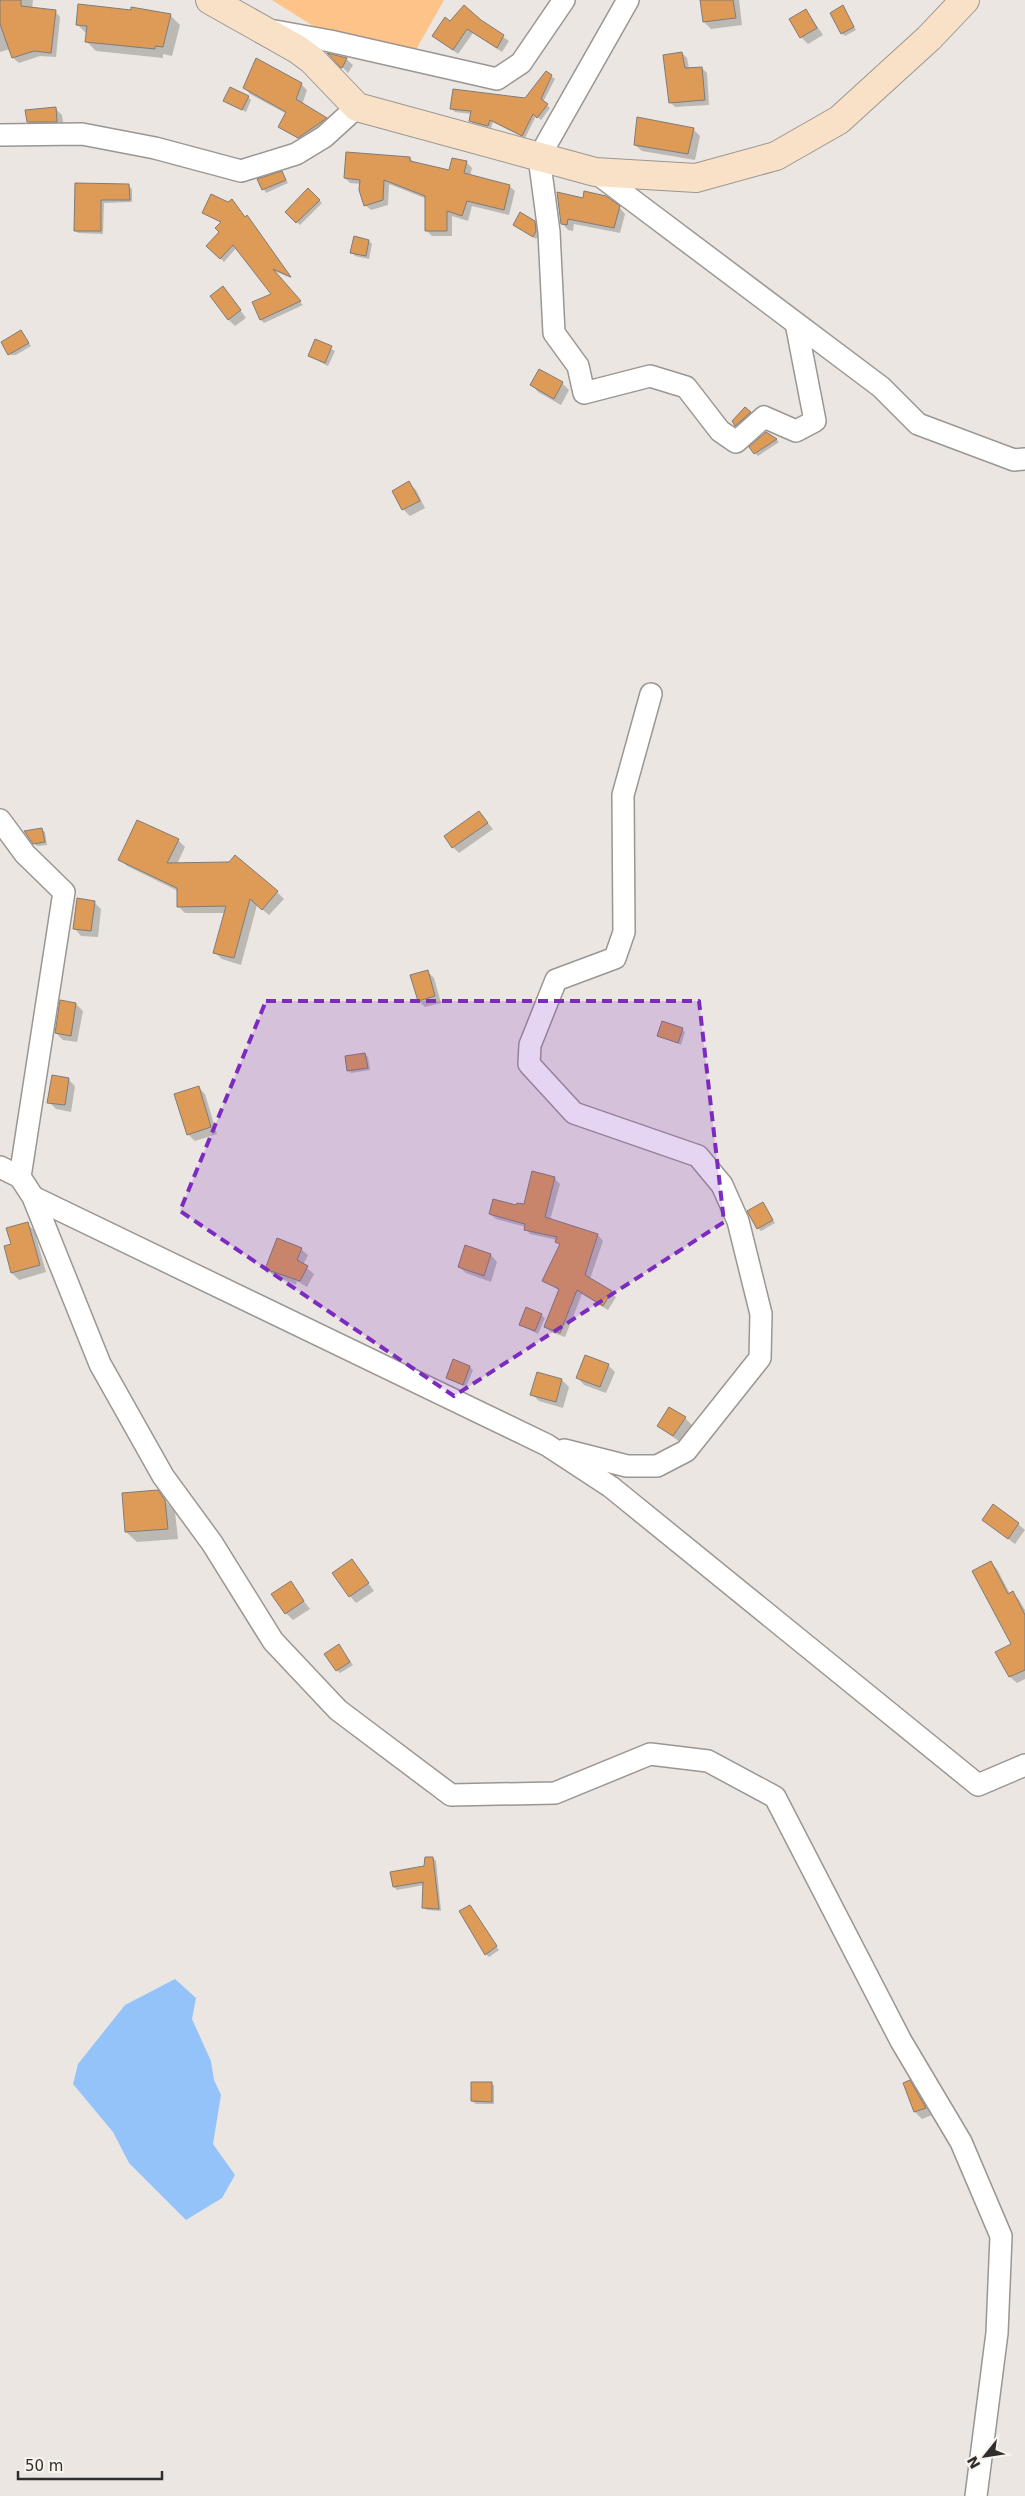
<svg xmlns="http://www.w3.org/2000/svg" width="1025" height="2496" viewBox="0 0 1025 2496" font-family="'DejaVu Sans',sans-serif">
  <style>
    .green { fill: #fec389 }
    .water { fill: #94c3fa }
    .shadow { fill: #0003 }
    .building { fill: #dd9b57; stroke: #807b77 }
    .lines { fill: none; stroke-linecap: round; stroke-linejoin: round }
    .street-casing { stroke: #9b9692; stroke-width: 24 }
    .secondary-casing { stroke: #9b9692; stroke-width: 30 }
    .street { stroke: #fff; stroke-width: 21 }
    .secondary { stroke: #f8e1c7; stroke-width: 28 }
    .marked { fill: #7b2cbf; fill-opacity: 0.2; stroke: #7b2cbf; stroke-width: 4; stroke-dasharray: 10 6; stroke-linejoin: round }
  </style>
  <rect width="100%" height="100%" fill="#ebe6e1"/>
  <!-- green -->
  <path class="green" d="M272 0H444L417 48 406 54 318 29Z"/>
  <!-- water -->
  <path class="water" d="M175 1979 196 1998 192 2019 211 2061 214 2080 221 2095 213 2144 235 2175 222 2198 186 2220 129 2163 113 2132 73 2084 78 2064 125 2005Z"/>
  <!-- shadow -->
  <path class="shadow" d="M0 0H33L32 9 55 11 60 17 56 57 40 56 19 63 13 58 10 49 0 52Z
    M701 0H739L742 25 711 29 704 22Z
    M843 7 856 30 845 36 842 33Z
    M806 10 823 35 808 44 801 37Z
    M171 16 180 25 172 56 163 54V58L96 51 87 42 86 33 77 24Z
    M481 21 509 41 502 52 473 33 458 54 434 36 450 23Z
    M682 53 687 58 689 69 702 68 707 73 709 105 675 107 670 102Z
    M331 55 346 59 353 65 348 73Z
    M546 73 555 79 543 102 550 108 541 120 536 116 525 138 493 122 491 128 473 123 470 120 472 114 455 112 452 109 526 100Z
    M301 84 307 90 302 105 332 124 305 143 280 127 287 114 250 94 244 87Z
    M248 97 251 100 246 112 225 101Z
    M55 108 62 115 64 128 35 129 28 122Z
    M693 129 700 136 695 160 642 151 635 145Z
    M410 158 415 164 450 172 466 162 472 168 470 176 509 186 515 191 509 215 472 206 468 221 452 216V236H432L426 230 427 199 389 184 388 205 371 210 365 205 361 184 350 183 345 178Z
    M282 173 288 183 266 193 259 180Z
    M76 184 129 186 132 189V202L104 203 103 234 78 233 75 230Z
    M308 190 322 203 300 225 287 212Z
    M584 199 619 207 625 214 620 233 574 224 573 231 568 230 562 223Z
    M204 213 250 220 291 278 272 270 303 305 264 323 261 320 273 294 237 247 224 262 208 246 220 232 222 223Z
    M534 222 538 225 539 235 536 239 517 227Z
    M369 241 372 244 369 259 355 256 352 252Z
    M229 294 246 318 235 326 228 319Z
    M21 332 31 346 16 355H11L8 352Z
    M315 341 335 351 328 366 309 356Z
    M562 383 569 390 561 405 538 392 532 385Z
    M745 409 753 416 739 428 734 422Z
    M776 439 779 442 758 456 755 453Z
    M409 483 416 490 425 508 410 516 403 509Z
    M479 813 493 829 459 853 453 847Z
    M41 829 45 832 47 845 37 846 34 843Z
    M178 840 185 847 177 864 277 892 284 899 269 915 257 905 241 965 222 959 215 953 225 913H185L178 906V891L127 866 120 859Z
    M94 902 101 909 98 937 81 936 75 929Z
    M427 971 434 978 441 1003 425 1007 419 1001Z
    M76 1004 83 1011 77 1042 63 1040 56 1033Z
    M682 1029 685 1032 681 1045 659 1035Z
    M365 1054 368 1057 370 1070 351 1073 348 1070Z
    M68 1079 75 1086 71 1112 56 1109 49 1102Z
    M198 1087 205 1094 217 1134 195 1141 188 1134Z
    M554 1178 560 1184 550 1220 598 1235 603 1241 590 1279 616 1297 608 1310 582 1294 565 1337 551 1332 545 1327 560 1291 543 1280 561 1246 557 1240 530 1234 526 1227 496 1219 490 1214 525 1206Z
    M763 1203 775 1223 761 1231 758 1228Z
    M27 1224 34 1230 46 1272 19 1280 12 1273 5 1247 12 1245Z
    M301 1249 308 1255 303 1265 314 1274 307 1287 297 1281 296 1285 273 1275 266 1269Z
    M491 1255 497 1262 491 1282 466 1273 459 1267Z
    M541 1315 545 1318 538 1334 520 1325Z
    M608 1365 615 1372 606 1393 584 1385 578 1378Z
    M470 1367 473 1370 466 1387 447 1378Z
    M562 1380 569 1387 563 1408 539 1401 532 1394Z
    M685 1418 692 1425 680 1442 658 1426Z
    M157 1491 175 1512 178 1539 137 1542 126 1532Z
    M983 1520 1018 1524 1025 1530 1015 1544Z
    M352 1561 374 1591 356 1603 350 1596Z
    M990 1562 997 1569 1010 1594 1013 1593 1019 1600 1025 1610V1679L1017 1683 1010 1677 997 1653 1012 1644Z
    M290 1583 310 1609 293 1620 286 1613Z
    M339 1646 353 1665 340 1673 337 1670Z
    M433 1858 436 1861 441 1911 427 1910 423 1907 424 1885 397 1890 394 1887 425 1867Z
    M472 1909 499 1950 489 1957 486 1954Z
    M909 2081 916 2088 932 2115 922 2119 915 2112 904 2083Z
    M491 2083 494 2086V2104H476L472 2101Z"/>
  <!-- building -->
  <path class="building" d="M0 0H21V6L56 10 51 53 34 51 12 58 0 24Z
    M700 0H733L736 18 703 22Z
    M78 4 131 10V7L171 14 163 47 155 46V49L85 42 87 26 76 25Z
    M464 5 481 20 504 35 497 48 467 29 453 50 432 36 445 17 450 21Z
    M843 5 854 27 841 34 830 13Z
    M806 9 817 28 800 38 789 19Z
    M682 52 685 68 702 67 705 100 669 103 663 55Z
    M327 53 347 58 342 68H341Z
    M256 58 302 83 296 99 327 118 298 138 278 127 286 112 243 88Z
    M546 71 552 75 541 99 548 104 537 118 533 114 522 136 490 120 488 126 469 121 471 111 450 109 453 89 525 98Z
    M230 87 249 96 242 110 223 101Z
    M56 107 57 122H27L25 110Z
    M637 117 694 128 688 154 634 145Z
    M346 152 410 157V161L449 170 452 158 467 161 464 173 510 185 504 210 467 201 462 216 447 211V231H425V196L384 180 383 200 364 206 359 190 360 180 344 178Z
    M282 171 286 180 262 190 257 179Z
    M75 183 129 184 130 200H101V231H74Z
    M308 188 320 200 296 223 285 212Z
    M584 191 606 196 620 206 614 228 568 219 567 225 561 224 557 192 583 198Z
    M211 194 228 202 232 199 245 217 247 215 291 277 273 269 301 301 260 320 252 302 271 294 233 245 220 259 206 246 219 232 215 228 221 222 202 213Z
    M520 212 535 221 536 231 533 237 513 225Z
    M354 236 369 240 366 256 350 253Z
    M223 286 241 310 228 320 210 296Z
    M21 330 29 343 8 355 1 342Z
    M315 339 332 346 325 363 308 356Z
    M539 369 563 382 554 399 530 385Z
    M745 407 751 412 735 426 732 421Z
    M766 432 777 439 754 454 749 447Z
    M409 481 420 501 402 510 392 491Z
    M479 811 488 823 452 848 444 836Z
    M137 820 179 839 167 863 229 862 235 855 278 891 262 910 250 899 234 958 213 953 226 906 177 907V888L118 860Z
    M42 828 45 842 33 844 24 831Z
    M77 898 95 901 91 931 73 929Z
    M428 970 435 996 418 1001 410 975Z
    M60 1000 76 1003 71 1036 55 1033Z
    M662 1021 683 1028 678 1043 657 1036Z
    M365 1053 368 1068 347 1071 345 1056Z
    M52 1075 69 1078 65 1105 47 1103Z
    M199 1086 211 1127 187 1135 174 1094Z
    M532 1171 555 1177 545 1217 598 1234 585 1275 612 1291 603 1306 577 1290 560 1333 544 1327 559 1289 542 1281 560 1244 555 1242 557 1237 524 1230 525 1224 489 1214 493 1199 516 1205 517 1203 524 1204Z
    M763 1202 773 1220 757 1229 747 1211Z
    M28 1222 40 1265 11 1273 4 1246 11 1244 6 1228Z
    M277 1238 302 1248 297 1260 308 1266 300 1281 265 1269Z
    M465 1245 491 1254 484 1276 458 1267Z
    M526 1307 542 1314 535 1331 519 1325Z
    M585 1355 609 1364 600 1387 576 1378Z
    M453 1359 470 1366 463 1385 446 1378Z
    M537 1372 562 1379 556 1402 530 1395Z
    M669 1407 686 1417 673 1436 657 1426Z
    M158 1490 165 1500 168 1529 125 1532 122 1493Z
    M993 1504 1019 1523 1008 1539 982 1520Z
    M352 1559 369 1583 349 1597 332 1573Z
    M991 1561 1008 1594 1013 1591 1025 1615V1670L1009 1677 995 1652 1011 1644 972 1571Z
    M291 1581 304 1601 285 1614 271 1594Z
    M339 1644 350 1662 336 1671 324 1654Z
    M425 1857H433L439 1909 422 1908 423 1882 393 1887 390 1872 424 1866Z
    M470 1905 497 1946 485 1955 459 1911Z
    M910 2080 926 2108 914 2112 903 2083Z
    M471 2082H492V2102L471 2101Z"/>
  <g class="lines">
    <defs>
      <path id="street" d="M628 0 539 157 549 232 554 333 578 366 584 393 650 376 686 387 720 431 736 442 764 417 796 431 815 421 796 323
        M275 31 330 41 497 79 521 63 564 0
        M0 135 82 134 155 148 241 171 296 154 324 137 357 107
        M595 172 881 387 918 424 1014 460 1025 459
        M0 820 25 854 64 892 20 1177
        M0 1167 20 1177 33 1197 547 1445 611 1487 978 1785 1025 1765
        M33 1197 100 1364 163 1476 212 1543 273 1641 338 1710 451 1795 555 1793 650 1754 708 1761 775 1797 901 2041 961 2142 1001 2236 997 2333 976 2496
        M564 1450 627 1466H657L686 1451 760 1358 761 1314 738 1221 722 1185 698 1156 574 1113 529 1064 530 1045 556 980 615 958 624 932 623 795 651 694"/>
      <path id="secondary" d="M210 0 297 49 312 60 357 107 595 172 696 178 776 156 839 120 929 38 965 0"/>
    </defs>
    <!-- street casing -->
    <use href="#street" class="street-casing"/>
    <!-- secondary casing -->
    <use href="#secondary" class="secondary-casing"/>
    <!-- street -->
    <use href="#street" class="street"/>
    <!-- secondary -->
    <use href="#secondary" class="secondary"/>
  </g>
  <!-- marked area -->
  <path class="marked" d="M266 1001H699L724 1222 454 1396 180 1211Z"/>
  <!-- north arrow -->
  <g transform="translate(985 2456) rotate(240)" stroke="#f9f3ee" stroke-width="4" paint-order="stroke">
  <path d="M0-4L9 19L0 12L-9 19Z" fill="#302e2d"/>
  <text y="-8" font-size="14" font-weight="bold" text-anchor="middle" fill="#302e2d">N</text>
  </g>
  <!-- scale -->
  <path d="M18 2471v8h144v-8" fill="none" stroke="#302e2d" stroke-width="2.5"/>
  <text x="25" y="2471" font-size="15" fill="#302e2d" stroke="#f9f3ee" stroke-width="4" paint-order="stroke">50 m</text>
</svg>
